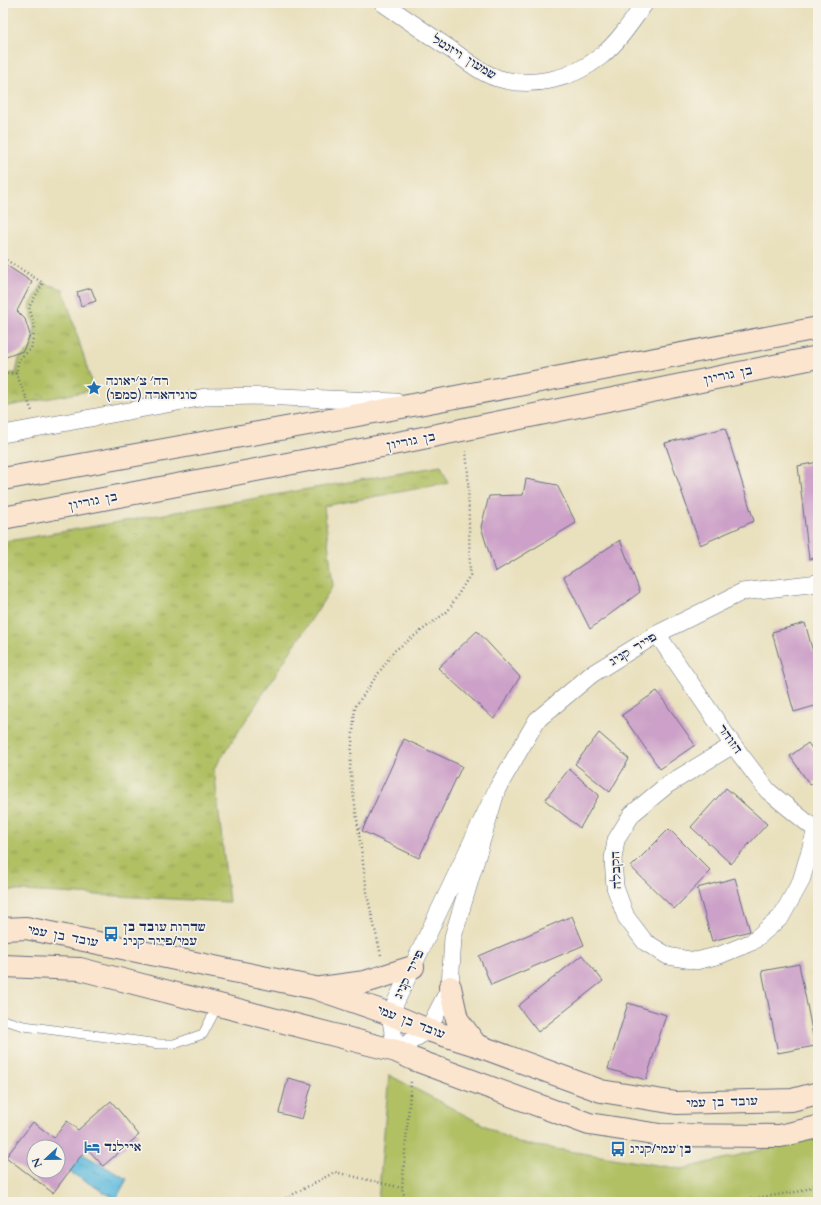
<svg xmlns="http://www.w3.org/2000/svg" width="821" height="1205" viewBox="0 0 821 1205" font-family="Cardo,'Frank Ruhl Libre',serif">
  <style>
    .grass { fill: url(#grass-tufts); stroke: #667860 }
    .green { fill: #b1c063; stroke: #667860 }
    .water { fill: url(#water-ripples); stroke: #3e769e }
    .building { fill: #cca0c8; fill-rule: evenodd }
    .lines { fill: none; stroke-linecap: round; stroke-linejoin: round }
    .lane-casing { stroke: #636d7f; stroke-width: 10 }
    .street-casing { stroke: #636d7f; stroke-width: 18 }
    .secondary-casing { stroke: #636d7f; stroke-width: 24 }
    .path { stroke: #636d7f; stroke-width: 2.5; stroke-dasharray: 1 3; stroke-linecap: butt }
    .lane { stroke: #fff; stroke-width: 9 }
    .street { stroke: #fff; stroke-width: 17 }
    .secondary { stroke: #fce5cf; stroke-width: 22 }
    .labels { text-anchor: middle; stroke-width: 3.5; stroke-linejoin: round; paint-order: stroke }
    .street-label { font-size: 12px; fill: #1b2f5e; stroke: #f7f3e8 }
    .poi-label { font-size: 12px; font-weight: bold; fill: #1b2f5e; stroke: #f7f3e8; text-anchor: start }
  </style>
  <defs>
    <pattern id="grass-tufts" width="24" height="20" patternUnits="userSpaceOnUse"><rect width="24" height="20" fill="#b1c063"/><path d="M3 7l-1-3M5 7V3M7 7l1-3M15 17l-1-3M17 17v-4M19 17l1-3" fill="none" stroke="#8f9c55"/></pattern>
    <pattern id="water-ripples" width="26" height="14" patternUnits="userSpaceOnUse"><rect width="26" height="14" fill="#60bcde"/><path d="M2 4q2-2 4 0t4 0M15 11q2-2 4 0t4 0" fill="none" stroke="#4e99b7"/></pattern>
  </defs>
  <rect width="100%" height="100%" fill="#f7f3e8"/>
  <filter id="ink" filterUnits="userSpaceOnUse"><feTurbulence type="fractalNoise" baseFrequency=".025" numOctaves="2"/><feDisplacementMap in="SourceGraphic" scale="8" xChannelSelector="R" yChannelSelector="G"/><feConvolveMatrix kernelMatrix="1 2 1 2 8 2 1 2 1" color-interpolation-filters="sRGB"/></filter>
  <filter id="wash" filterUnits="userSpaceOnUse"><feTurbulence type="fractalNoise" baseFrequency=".012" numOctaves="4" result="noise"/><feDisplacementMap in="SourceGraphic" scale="16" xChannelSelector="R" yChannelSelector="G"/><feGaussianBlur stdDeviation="0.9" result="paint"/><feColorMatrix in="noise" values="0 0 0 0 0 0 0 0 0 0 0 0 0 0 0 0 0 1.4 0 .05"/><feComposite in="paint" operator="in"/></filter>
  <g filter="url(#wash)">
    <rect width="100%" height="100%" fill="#e9e0bd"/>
    <!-- grass -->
    <path class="grass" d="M43 283 63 289 94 390 3 407V374L16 373 19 359 31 349 35 327 29 307Z
      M441 466 448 483 324 506 333 586 214 769 229 902 3 890V542Z"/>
    <!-- green -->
    <path class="green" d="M389 1075 518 1143 682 1169 818 1136V1202H378Z"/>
    <!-- water -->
    <path class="water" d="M70 1147 127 1179 116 1199 59 1166Z"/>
    <g id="blocks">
      <!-- building -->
      <path class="building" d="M3 263 32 282 17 311 25 319 30 335 23 351 3 358Z
        M91 288 96 301 81 306 77 292Z
        M725 428 754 521 700 545 665 443Z
        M818 462V558L809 559 798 466Z
        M526 479 557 485 576 523 495 572 481 527 489 496 523 495Z
        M620 540 640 592 590 629 564 577Z
        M805 623 818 670V705L794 712 772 632Z
        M477 631 520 677 494 719 438 668Z
        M657 691 695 745 660 769 622 715Z
        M599 733 629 759 610 792 575 764Z
        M404 739 462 766 419 858 362 831Z
        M808 743 818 757V780L810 785 790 756Z
        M569 769 599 795 580 828 545 800Z
        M726 788 767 824 731 864 691 827Z
        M669 829 711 871 674 909 631 867Z
        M735 878 750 931 712 941 697 888Z
        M572 916 584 945 491 985 479 956Z
        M582 955 603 981 538 1032 518 1006Z
        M799 964 815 1046 778 1053 762 971Z
        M628 1003 666 1015 646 1080 608 1069Z
        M288 1078 312 1084 302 1119 279 1113Z
        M111 1101 139 1135 103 1166 87 1148 53 1193 6 1157 33 1122 54 1138 67 1121 78 1130ZM34 1147H58V1171H34Z"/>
    </g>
  </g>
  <g filter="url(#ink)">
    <use href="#blocks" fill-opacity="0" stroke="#636d7f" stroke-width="1"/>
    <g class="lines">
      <defs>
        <path id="lane" d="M3 1020 24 1026 159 1044H174L203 1034 218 1005"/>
        <path id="street" d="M383 3C406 19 429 35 453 51 465 60 483 74 497 78 532 89 572 79 600 57 617 44 633 20 645 3
          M3 434 205 397 260 396 396 402
          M657 634 733 745 768 791 816 830H818
          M733 745 667 785 632 814 616 840 613 859 615 887 626 917 645 942 668 956 696 961 720 955 752 942 781 917 801 881 816 830
          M497 789 453 937 450 987 428 1030 396 1051 390 1014 497 789 537 720 592 674 657 634 742 592 818 583"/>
        <path id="secondary" d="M3 479 424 403 818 328
          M3 518 408 441 818 357
          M3 929 26 928 315 988 390 1014 428 1030 476 1045 601 1091 676 1103 792 1100 818 1093
          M3 966 80 969 396 1051 413 1059 589 1124 660 1135 780 1136 818 1127
          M450 987 457 1019 476 1045
          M321 988 365 982 413 967"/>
      </defs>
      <!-- lane casing -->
      <use href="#lane" class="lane-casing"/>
      <!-- street casing -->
      <use href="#street" class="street-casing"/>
      <!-- secondary casing -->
      <use href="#secondary" class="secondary-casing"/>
      <!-- path -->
      <path class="path" d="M3 258 43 283 29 307 35 327 31 349 19 359 16 373 32 411
        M3 374 16 373
        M381 955 368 899 350 769 355 707 394 651 448 611 470 575 468 473 466 451
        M279 1202 335 1172 402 1188
        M406 1202 402 1188 411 1081
        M731 1202 802 1191 818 1184"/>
      <!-- lane -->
      <use href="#lane" class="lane"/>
      <!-- street -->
      <use href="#street" class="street"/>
      <!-- secondary -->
      <use href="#secondary" class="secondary"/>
    </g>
  </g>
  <!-- icons -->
  <defs>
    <symbol id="sight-bare" viewBox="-9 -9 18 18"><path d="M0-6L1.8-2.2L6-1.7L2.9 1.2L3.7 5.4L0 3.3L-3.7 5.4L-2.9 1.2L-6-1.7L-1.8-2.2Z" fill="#1f6fb2" stroke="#f7f3e8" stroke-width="2.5" paint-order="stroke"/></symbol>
    <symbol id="bus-bare" viewBox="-9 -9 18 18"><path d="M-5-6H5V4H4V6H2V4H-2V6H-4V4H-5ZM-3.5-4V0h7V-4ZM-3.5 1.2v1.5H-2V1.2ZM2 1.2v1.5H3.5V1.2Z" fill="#1f6fb2" stroke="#f7f3e8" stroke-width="2.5" paint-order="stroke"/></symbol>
    <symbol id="hotel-bare" viewBox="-9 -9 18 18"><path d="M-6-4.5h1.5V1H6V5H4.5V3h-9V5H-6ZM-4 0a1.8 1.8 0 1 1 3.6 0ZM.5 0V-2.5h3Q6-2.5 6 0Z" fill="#1f6fb2" stroke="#f7f3e8" stroke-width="2.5" paint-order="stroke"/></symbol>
  </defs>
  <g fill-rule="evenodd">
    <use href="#sight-bare" x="83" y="377" width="22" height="22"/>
    <use href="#bus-bare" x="100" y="923" width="22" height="22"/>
    <use href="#hotel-bare" x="81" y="1136" width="22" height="22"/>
    <use href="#bus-bare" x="607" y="1138" width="22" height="22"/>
  </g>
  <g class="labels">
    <!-- street labels -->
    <g class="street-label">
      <text transform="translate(464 57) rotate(32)" y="4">שמעון ויזנטל</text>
      <text transform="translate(728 375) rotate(-12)" y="4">בן גוריון</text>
      <text transform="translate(411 441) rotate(-11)" y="4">בן גוריון</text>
      <text transform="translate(93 501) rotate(-11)" y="4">בן גוריון</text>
      <text transform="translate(633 649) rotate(-31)" y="4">פייר קניג</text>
      <text transform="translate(730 739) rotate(55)" y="4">הזוהר</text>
      <text transform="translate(616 870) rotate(-93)" y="4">הקבלה</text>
      <text transform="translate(63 936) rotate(11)" y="4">עובד בן עמי</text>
      <text transform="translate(409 974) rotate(-64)" y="4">פייר קניג</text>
      <text transform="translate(411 1022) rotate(21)" y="4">עובד בן עמי</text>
      <text transform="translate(722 1102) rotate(-2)" y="4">עובד בן עמי</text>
    </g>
    <!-- poi labels -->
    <g class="poi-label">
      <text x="106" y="385">רה׳ צ׳יאונה<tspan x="106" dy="14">(סמפו) סוגיהארה</tspan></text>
      <text x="123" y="931">שדרות עובד בן<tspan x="123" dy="14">עמי/פייר קניג</tspan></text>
      <text x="104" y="1151">איילנד</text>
      <text x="630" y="1153">בן עמי/קניג</text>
    </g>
  </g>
  <!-- margin -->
  <rect width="821" height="1205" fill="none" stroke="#f7f3e8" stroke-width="16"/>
  <!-- north arrow -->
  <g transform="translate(46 1159) rotate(248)"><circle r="19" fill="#f7f3e8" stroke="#9fa5b1"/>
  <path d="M0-3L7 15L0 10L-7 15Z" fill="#1f6fb2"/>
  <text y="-6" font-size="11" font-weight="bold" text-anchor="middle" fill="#1b2f5e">N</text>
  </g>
</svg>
